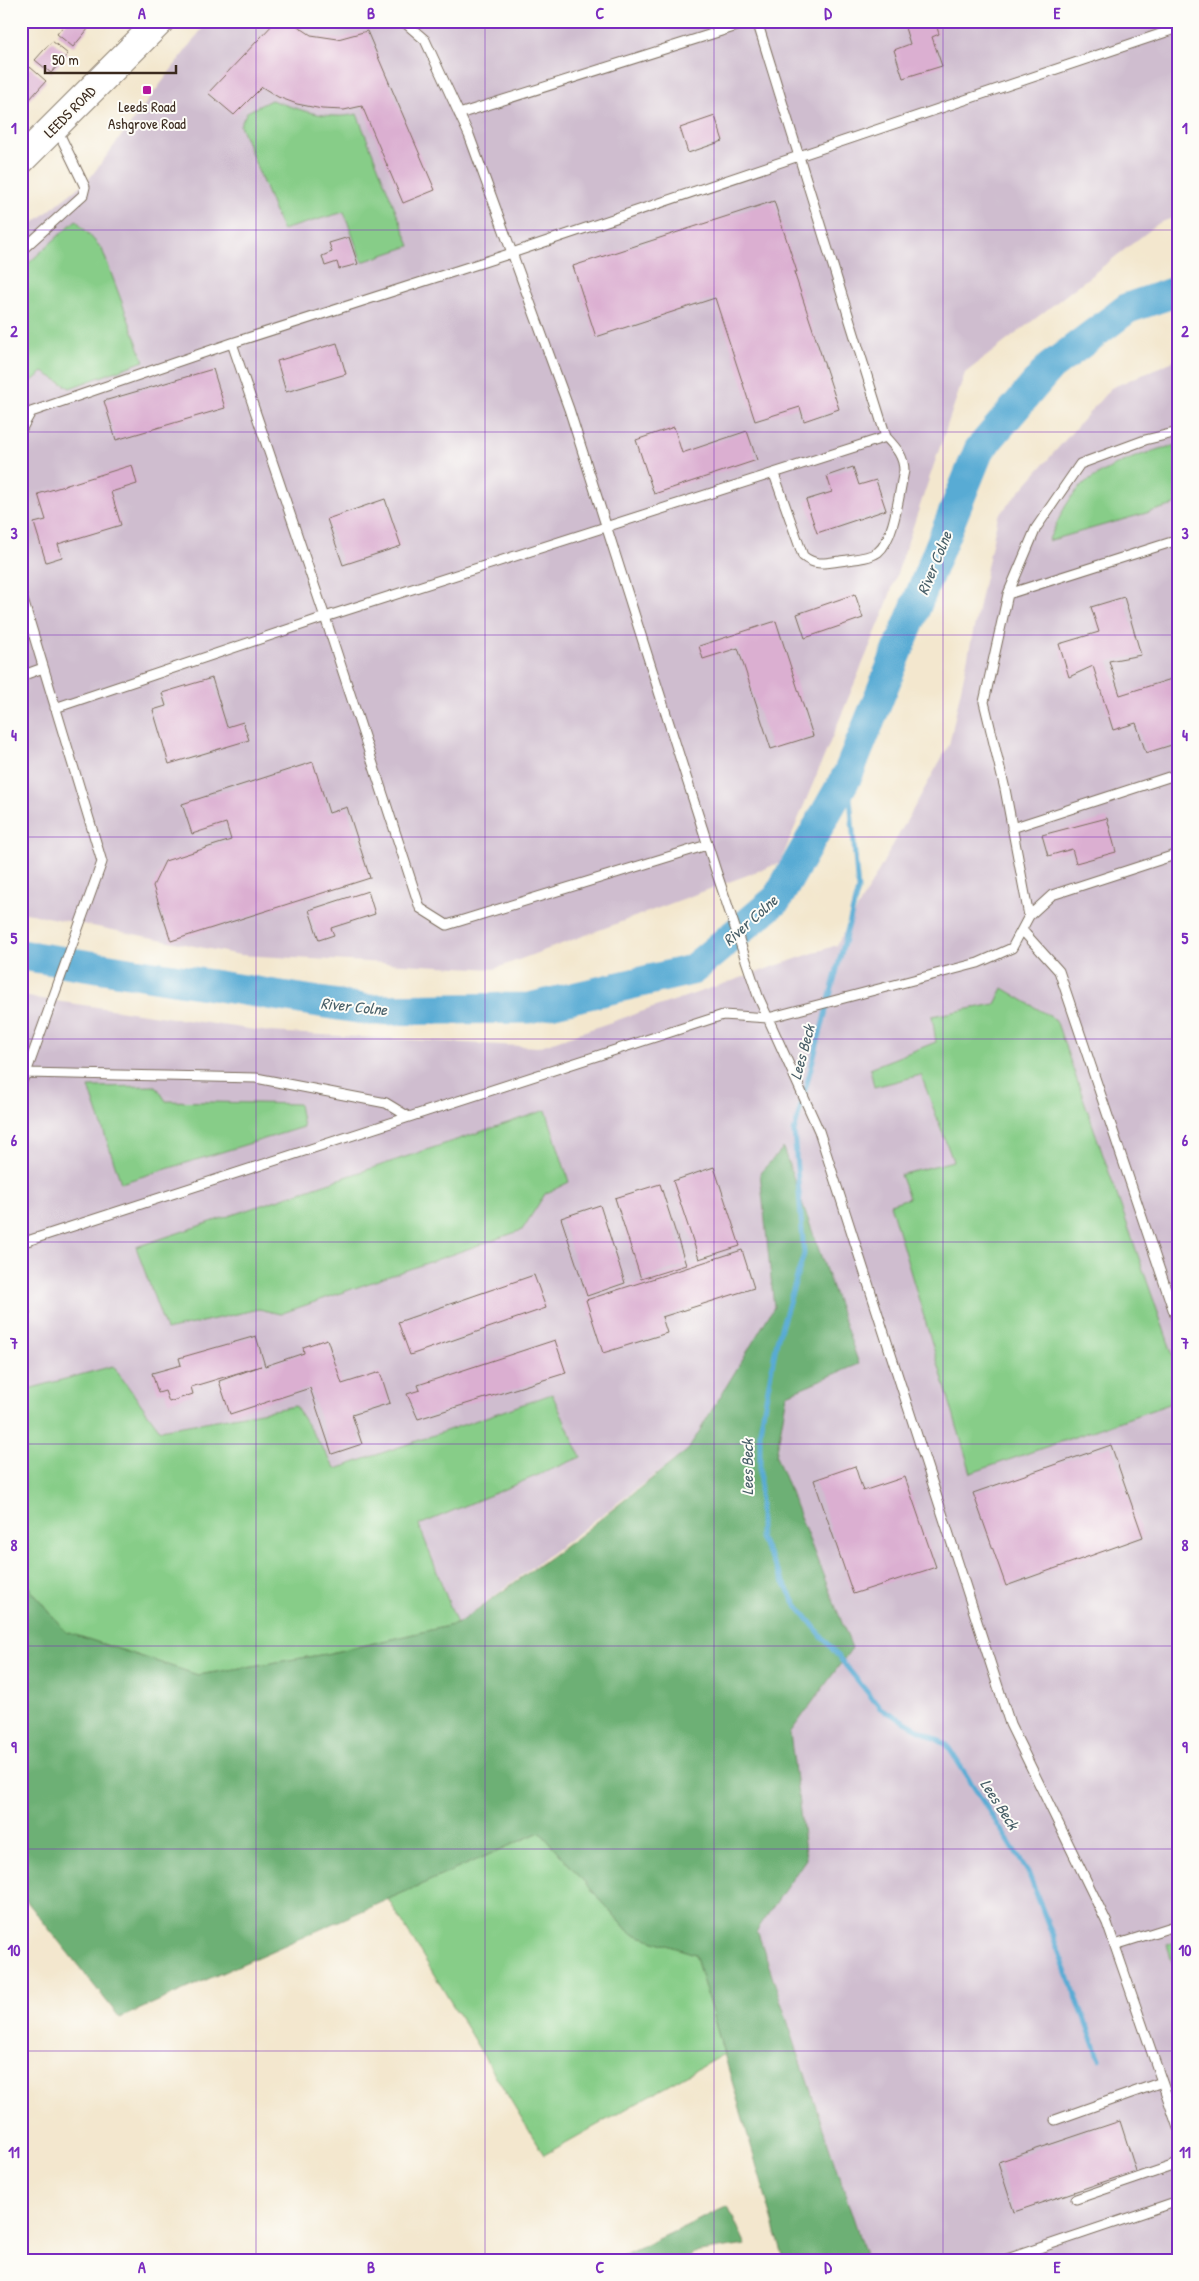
<svg xmlns="http://www.w3.org/2000/svg" width="1199" height="2281" viewBox="0 0 1199 2281" font-family="'Patrick Hand',sans-serif">
  <style>
    .industrial { fill: #cfbdcf }
    .green { fill: #87cd88; stroke: #617c53 }
    .forest { fill: #6db074; stroke: #546d49 }
    .lines { fill: none; stroke-linecap: round; stroke-linejoin: round }
    .stream { stroke: #58abd4; stroke-width: 5 }
    .river { stroke: #58abd4; stroke-width: 31 }
    .building { fill: #dbafd1 }
    .lane-casing { stroke: #7b6c5c; stroke-width: 11 }
    .primary-casing { stroke: #7b6c5c; stroke-width: 30 }
    .lane { stroke: #fff; stroke-width: 9 }
    .primary { stroke: #fff; stroke-width: 28 }
    .grid { fill: none; stroke: #7b2cbf; stroke-width: 1; stroke-opacity: 0.55 }
    .poi-dot { fill: #b5179e; stroke: #fdfcf7; stroke-width: 2 }
    .labels { text-anchor: middle; stroke-width: 4; stroke-linejoin: round; paint-order: stroke }
    .poi-label { font-size: 15px; fill: #3b2a1e; stroke: #fdfcf7 }
    .street-label { font-size: 15px; fill: #3b2a1e; stroke: #fdfcf7 }
    .water-label { font-size: 16px; font-style: italic; fill: #475e67; stroke: #fdfcf7 }
    .neatline { fill: none; stroke: #7b2cbf; stroke-width: 2 }
    .grid-label { font-size: 16px; text-anchor: middle; font-weight: bold; fill: #7b2cbf }
  </style>
  <rect width="100%" height="100%" fill="#fdfcf7"/>
  <filter id="ink" filterUnits="userSpaceOnUse"><feTurbulence type="fractalNoise" baseFrequency=".02" numOctaves="2"/><feDisplacementMap in="SourceGraphic" scale="10" xChannelSelector="R" yChannelSelector="G"/><feConvolveMatrix kernelMatrix="1 2 1 2 8 2 1 2 1" color-interpolation-filters="sRGB"/></filter>
  <filter id="wash" filterUnits="userSpaceOnUse"><feTurbulence type="fractalNoise" baseFrequency=".0096" numOctaves="4" result="noise"/><feDisplacementMap in="SourceGraphic" scale="20" xChannelSelector="R" yChannelSelector="G"/><feGaussianBlur stdDeviation="1.12" result="paint"/><feColorMatrix in="noise" values="0 0 0 0 0 0 0 0 0 0 0 0 0 0 0 0 0 1.4 0 .05"/><feComposite in="paint" operator="in"/></filter>
  <g filter="url(#wash)">
    <rect width="100%" height="100%" fill="#f3e7ce"/>
    <!-- industrial -->
    <path class="industrial" d="M208 21H1178V216L1159 223 965 373 884 612 780 863 494 969 240 955 21 912V233L89 179Z
      M1178 359V2260H867L757 1929 805 1859 790 1733 852 1648 776 1456 787 1394 783 1149 760 1173 774 1307 688 1450 457 1624 419 1525 581 1457 552 1394 336 1469 295 1406 159 1430 113 1366 21 1394V996L269 1032 538 1047 837 945 949 745 998 516 1111 388Z"/>
    <!-- green -->
    <path class="green" d="M271 100C298 109 328 121 357 114L410 246 362 262 344 212 282 230 240 125 247 112Z
      M76 220 102 249 144 361 70 388 43 372 21 390V270Z
      M1178 445V504L1048 541C1056 526 1063 507 1074 494 1094 470 1148 450 1178 445Z
      M1003 988 1056 1020 1178 1370V1401L971 1473 890 1204 909 1198 900 1175 953 1161 921 1075 874 1087 870 1068 936 1042 932 1016 995 1004Z
      M156 1086 166 1101 299 1104 303 1127 121 1183 89 1087Z
      M546 1110 569 1182 545 1194 522 1230 280 1314 259 1309 166 1330 136 1247Z
      M113 1366 160 1430 295 1406 336 1469 552 1394 581 1457 419 1525 457 1624 326 1654 198 1675 66 1632 21 1578V1391Z
      M540 1832 630 1933 695 1954 724 2054 544 2155 388 1899Z
      M1178 1942V1979L1167 1945Z"/>
    <!-- forest -->
    <path class="forest" d="M783 1148 859 1364 787 1394 776 1456 852 1648 790 1733 806 1859 757 1930 867 2260H784L695 1954 630 1933 540 1832 120 2018 21 1894V1578L66 1632 198 1675 326 1654 457 1624 575 1539 688 1450 774 1307 760 1173Z
      M728 2206 746 2245 693 2253 688 2260H614Z"/>
    <g class="lines">
      <!-- stream -->
      <path class="stream" d="M848 774 858 890 794 1132 804 1254 777 1341 760 1430V1538L795 1603 880 1708 947 1745 1028 1872 1100 2059"/>
      <!-- river -->
      <path class="river" d="M21 955 370 1010 529 1008 692 970 777 899 848 774 979 450 1050 367 1128 308 1178 291"/>
    </g>
    <g id="blocks">
      <!-- building -->
      <path class="building" d="M67 21H81L89 28 73 47 57 34Z
        M276 21H290L311 35 338 39 367 31 435 190 403 203 362 106 344 110 322 109 297 104 278 97 262 87 234 115 208 93Z
        M903 21H935L939 34 932 37 942 66 903 78 894 50 910 44Z
        M52 41 68 54 51 73 35 60Z
        M30 67 46 81 29 100 21 93V77Z
        M715 116 723 141 688 153 680 128Z
        M774 201 797 272H794L839 409 804 421 800 407 755 421 715 298 596 337 573 266Z
        M349 237 358 264 339 269 337 262 325 266 322 256 332 252 329 243Z
        M337 343 346 374 286 392 277 361Z
        M213 369 225 408 116 440 104 401Z
        M674 427 682 453 747 431 757 460 654 494 636 440Z
        M132 465 137 484 111 492 121 525 58 544 62 557 46 562 34 523 46 520 38 494Z
        M853 467 859 485 876 480 886 510 817 533 806 500 832 492 827 476Z
        M385 499 401 546 343 565 327 519Z
        M855 594 863 618 805 638 797 614Z
        M1124 597 1141 655 1109 661 1120 695 1178 677V743L1146 753 1136 723 1113 730 1093 666 1069 677 1059 644 1099 632 1091 607Z
        M776 621 813 736 771 749 738 648 703 659 699 646Z
        M212 678 227 727 243 722 249 740 169 764 153 710 166 706 162 693Z
        M313 762 329 813 347 807 370 878 171 941 153 886 165 861 231 840 226 823 192 834 182 804Z
        M1107 818 1116 852 1076 863 1072 849 1048 856 1042 835Z
        M368 891 375 914 331 928 334 935 319 940 309 910Z
        M714 1167 740 1246 699 1259 673 1181Z
        M660 1184 686 1265 641 1279 615 1198Z
        M600 1205 625 1283 587 1296 561 1218Z
        M742 1250 754 1288 662 1317 667 1333 603 1353 586 1300Z
        M534 1275 546 1308 410 1355 398 1322Z
        M256 1336 265 1366 304 1353 303 1347 327 1339 342 1384 380 1372 390 1403 352 1415 362 1444 332 1454 310 1388 230 1414 219 1381 261 1366 191 1387 193 1394 169 1402 165 1391 158 1393 152 1373 181 1365 179 1358Z
        M555 1340 566 1373 418 1419 407 1394 420 1390 418 1385Z
        M1111 1445 1143 1537 1006 1586 973 1493Z
        M855 1466 863 1491 905 1477 936 1567 853 1594 814 1480Z
        M1120 2121 1136 2171 1014 2212 998 2162Z"/>
    </g>
  </g>
  <g filter="url(#ink)">
    <use href="#blocks" fill-opacity="0" stroke="#7b6c5c" stroke-width="1"/>
    <g class="lines">
      <defs>
        <path id="lane" d="M403 21 425 40 469 135 569 409 716 871 758 996 819 1131 1010 1724 1107 1923 1178 2128
          M459 114 753 21
          M21 251 83 195 85 187 57 129
          M232 343 325 617 420 908 447 925 707 845
          M21 430 31 412 232 343 512 253 1178 28
          M774 474 803 556C815 566 825 563 840 561 851 559 868 559 878 552 895 538 899 492 904 471 904 456 896 448 886 437
          M21 593 102 862 26 1073 21 1072
          M1008 594 1178 540
          M21 676 43 668
          M55 708 325 617 886 437 757 21
          M1012 828 1178 774
          M1029 916 1052 895 1178 854
          M1022 930 1059 971 1178 1324
          M21 1083 26 1073 256 1078 386 1103 409 1117
          M21 1243 723 1015 768 1018 978 963 1012 948 1029 916 1005 789 984 702 1008 594 1036 528 1080 464 1145 440 1178 432
          M21 1303 25 1313
          M1115 1945 1178 1925
          M1055 2120 1162 2082
          M1076 2199 1178 2164
          M1004 2260 1178 2201"/>
        <path id="primary" d="M21 160 160 21"/>
      </defs>
      <!-- lane casing -->
      <use href="#lane" class="lane-casing"/>
      <!-- primary casing -->
      <use href="#primary" class="primary-casing"/>
      <!-- lane -->
      <use href="#lane" class="lane"/>
      <!-- primary -->
      <use href="#primary" class="primary"/>
    </g>
  </g>
  <!-- grid -->
  <path class="grid" d="M256 21V2260M485 21V2260M714 21V2260M943 21V2260M21 230H1178M21 432H1178M21 635H1178M21 837H1178M21 1039H1178M21 1242H1178M21 1444H1178M21 1646H1178M21 1849H1178M21 2051H1178"/>
  <!-- markers -->
  <rect class="poi-dot" x="142" y="85" width="10" height="10" rx="2.5"/>
  <g class="labels">
    <!-- poi labels -->
    <g class="poi-label">
      <text x="147" y="112">Leeds Road<tspan x="147" dy="17">Ashgrove Road</tspan></text>
    </g>
    <!-- street labels -->
    <g class="street-label">
      <text transform="translate(70 112) rotate(-45)" y="5">LEEDS ROAD</text>
    </g>
    <!-- water labels -->
    <g class="water-label">
      <text transform="translate(934 563) rotate(-68)" y="6">River Colne</text>
      <text transform="translate(750 920) rotate(-42)" y="6">River Colne</text>
      <text transform="translate(354 1006) rotate(6)" y="6">River Colne</text>
      <text transform="translate(802 1052) rotate(-75)" y="6">Lees Beck</text>
      <text transform="translate(747 1467) rotate(-90)" y="6">Lees Beck</text>
      <text transform="translate(1000 1804) rotate(57)" y="6">Lees Beck</text>
    </g>
  </g>
  <!-- margin -->
  <rect width="1199" height="2281" fill="none" stroke="#fdfcf7" stroke-width="55"/>
  <!-- scale -->
  <path d="M45 65v8h131v-8" fill="none" stroke="#3b2a1e" stroke-width="2.5"/>
  <text x="52" y="65" font-size="15" fill="#3b2a1e" stroke="#fdfcf7" stroke-width="4" paint-order="stroke">50 m</text>
  <rect x="28" y="28" width="1144" height="2226" class="neatline"/>
  <g class="grid-label">
    <text x="142" y="19">A</text>
    <text x="371" y="19">B</text>
    <text x="600" y="19">C</text>
    <text x="828" y="19">D</text>
    <text x="1057" y="19">E</text>
    <text x="14" y="134">1</text>
    <text x="1185" y="134">1</text>
    <text x="14" y="337">2</text>
    <text x="1185" y="337">2</text>
    <text x="14" y="539">3</text>
    <text x="1185" y="539">3</text>
    <text x="14" y="741">4</text>
    <text x="1185" y="741">4</text>
    <text x="14" y="944">5</text>
    <text x="1185" y="944">5</text>
    <text x="14" y="1146">6</text>
    <text x="1185" y="1146">6</text>
    <text x="14" y="1349">7</text>
    <text x="1185" y="1349">7</text>
    <text x="14" y="1551">8</text>
    <text x="1185" y="1551">8</text>
    <text x="14" y="1753">9</text>
    <text x="1185" y="1753">9</text>
    <text x="14" y="1956">10</text>
    <text x="1185" y="1956">10</text>
    <text x="14" y="2158">11</text>
    <text x="1185" y="2158">11</text>
    <text x="142" y="2273">A</text>
    <text x="371" y="2273">B</text>
    <text x="600" y="2273">C</text>
    <text x="828" y="2273">D</text>
    <text x="1057" y="2273">E</text>
  </g>
</svg>
